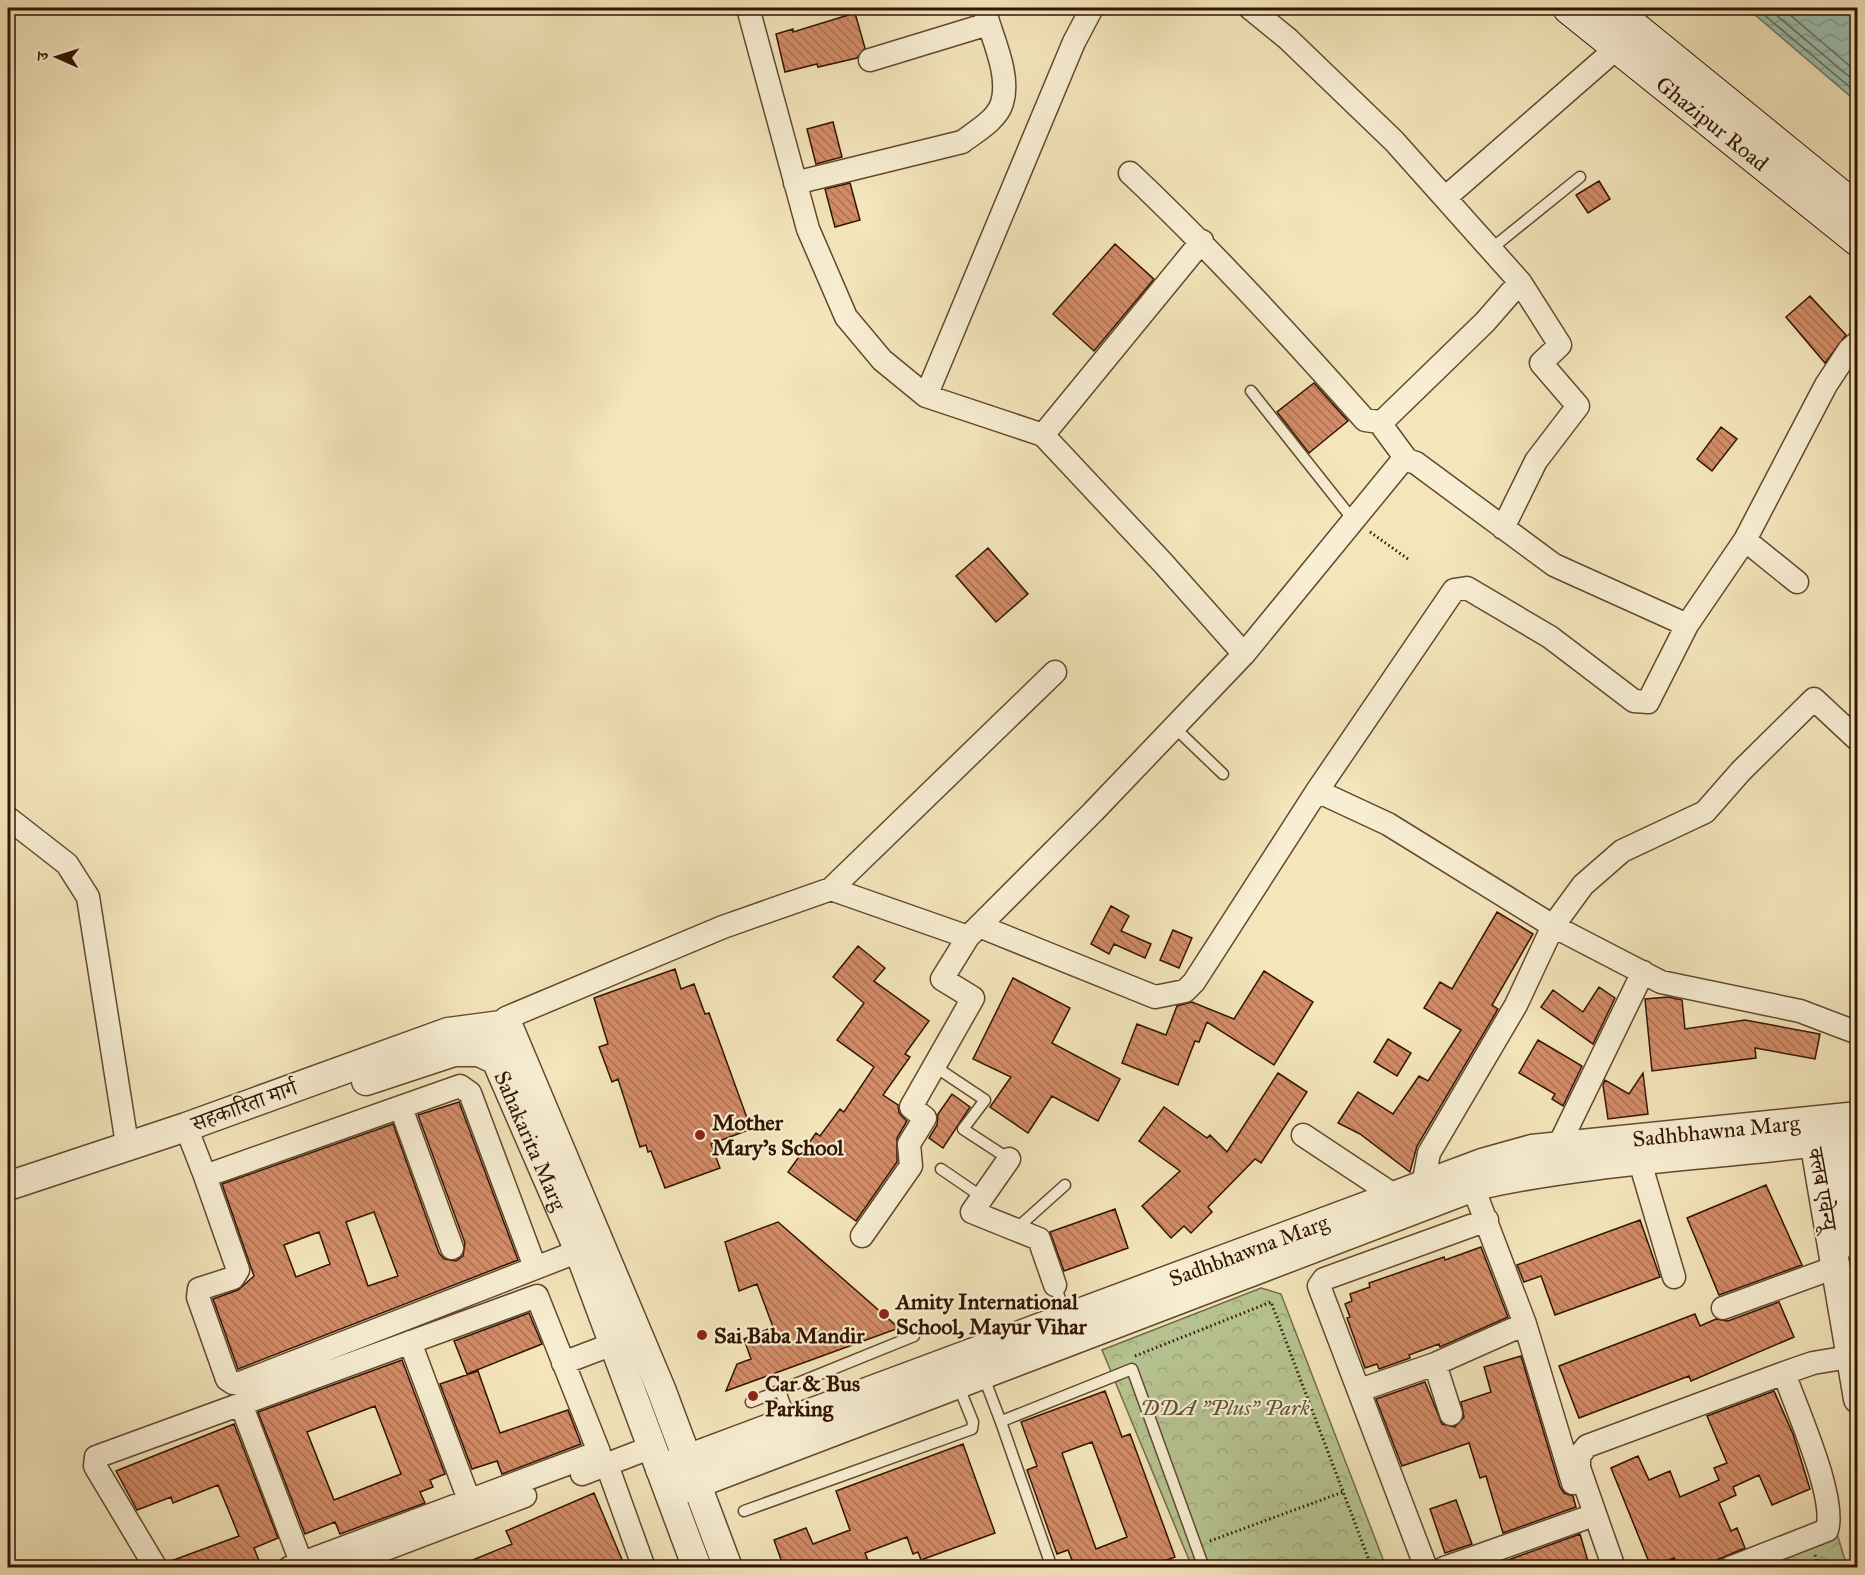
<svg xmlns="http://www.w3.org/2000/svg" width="1865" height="1575" viewBox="0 0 1865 1575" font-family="'IM FELL Great Primer','Noto Serif Devanagari',serif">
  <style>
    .forest { fill: url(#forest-crowns); stroke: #746c4a; stroke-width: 1.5 }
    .water { fill: url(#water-waves); stroke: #727b6a; stroke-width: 1.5 }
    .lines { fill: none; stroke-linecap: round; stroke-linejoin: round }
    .shore { stroke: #676a59; stroke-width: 1.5 }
    .building { fill: url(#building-back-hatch); stroke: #321402; stroke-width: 1.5; fill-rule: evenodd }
    .service-casing { stroke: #624830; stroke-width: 13 }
    .minor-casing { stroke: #624830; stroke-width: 25 }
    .tertiary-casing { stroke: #624830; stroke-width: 31 }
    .secondary-casing { stroke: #321402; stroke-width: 34 }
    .path { stroke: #321402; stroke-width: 3; stroke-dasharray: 1.5 3; stroke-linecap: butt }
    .service { stroke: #f8eed3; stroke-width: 10 }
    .minor { stroke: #f8eed3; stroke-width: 22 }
    .tertiary { stroke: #f8eed3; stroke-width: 28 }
    .secondary { stroke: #f8eed3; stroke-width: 32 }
    .poi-dot { fill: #8f2418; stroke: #f8eed3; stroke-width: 2 }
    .labels { text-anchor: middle; stroke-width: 4.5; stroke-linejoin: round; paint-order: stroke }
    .street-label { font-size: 22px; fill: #321402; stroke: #f8eed3 }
    .poi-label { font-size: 22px; font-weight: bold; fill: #321402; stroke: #f8eed3; text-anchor: start }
    .park-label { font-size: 22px; font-style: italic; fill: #615235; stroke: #f8eed3 }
  </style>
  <defs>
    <pattern id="forest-crowns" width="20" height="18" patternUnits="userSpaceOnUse" patternTransform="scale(1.5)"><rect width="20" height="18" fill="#b7c593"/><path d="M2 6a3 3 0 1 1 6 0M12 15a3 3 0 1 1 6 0" fill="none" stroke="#9ea87d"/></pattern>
    <pattern id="water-waves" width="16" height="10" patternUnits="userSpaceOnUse" patternTransform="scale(1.5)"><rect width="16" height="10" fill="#9cbfb0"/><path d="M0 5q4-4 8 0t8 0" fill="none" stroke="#87a396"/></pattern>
    <pattern id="building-back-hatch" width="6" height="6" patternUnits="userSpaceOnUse" patternTransform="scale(1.5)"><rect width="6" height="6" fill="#d38c68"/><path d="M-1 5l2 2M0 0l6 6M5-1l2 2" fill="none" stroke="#ac7153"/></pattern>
  </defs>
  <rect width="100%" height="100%" fill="#f4e5bb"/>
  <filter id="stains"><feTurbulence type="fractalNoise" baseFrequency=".00333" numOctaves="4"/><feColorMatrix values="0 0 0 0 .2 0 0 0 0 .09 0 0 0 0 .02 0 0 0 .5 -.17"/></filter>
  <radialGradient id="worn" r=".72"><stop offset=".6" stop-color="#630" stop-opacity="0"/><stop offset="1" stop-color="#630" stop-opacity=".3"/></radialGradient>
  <!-- forest -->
  <path class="forest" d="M1261 1288 1281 1294 1386 1567H1192L1102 1350Z
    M1833 1520 1847 1567 1715 1568Z"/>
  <!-- water -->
  <path class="water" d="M1747 8H1857V102Z"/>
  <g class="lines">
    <!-- shore -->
    <path class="shore" d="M1756 8 1858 94
      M1768 8 1858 84
      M1782 8 1858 73"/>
  </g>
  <!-- building -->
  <path class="building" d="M855 13 865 48 857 58 818 67 817 64 785 72 776 34 793 29V32Z
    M833 122 842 157 816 164 807 129Z
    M1599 181 1610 199 1588 213 1576 195Z
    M850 183 860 220 835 227 825 189Z
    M1115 244 1154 279 1094 351 1053 314Z
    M1810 296 1846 335 1825 363 1786 317Z
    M1314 383 1348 421 1309 453 1277 412Z
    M1721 427 1737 439 1712 471 1697 459Z
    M988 548 1028 594 996 622 956 576Z
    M1111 906 1129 916 1121 931 1151 944 1145 958 1114 944 1109 954 1091 944Z
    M1497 912 1533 934 1492 1005 1498 1009 1417 1146 1410 1172 1360 1134 1338 1123 1358 1092 1393 1114 1419 1076 1428 1081 1461 1030 1424 1008 1440 982 1452 989Z
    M1173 930 1192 938 1179 968 1160 960Z
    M858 946 885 968 874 981 929 1021 905 1054 910 1057 883 1095 898 1105 899 1113 907 1121 897 1138V1162L856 1221 788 1172 816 1133 820 1136 840 1109 844 1112 874 1067 837 1040 864 1003 833 977Z
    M675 969 681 989 694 984 705 1014 709 1013 751 1129 711 1144 720 1168 665 1188 651 1151 648 1152 646 1145 640 1147 618 1079 612 1082 599 1047 608 1044 594 998Z
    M1264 971 1313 1002 1274 1065 1207 1022 1199 1042 1195 1041 1178 1085 1122 1063 1137 1024 1166 1035 1177 1006 1192 1002 1234 1019Z
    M1013 978 1070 1008 1052 1043 1120 1079 1098 1121 1052 1096 1028 1133 990 1107 1011 1077 973 1059Z
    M1599 987 1615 998 1593 1044 1541 1007 1553 990 1583 1012Z
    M1668 997 1682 1000 1685 1029 1745 1020 1820 1034 1815 1059 1755 1048 1756 1058 1652 1071 1645 999Z
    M1388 1039 1411 1053 1397 1076 1374 1062Z
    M1538 1040 1582 1066 1563 1106 1552 1099 1555 1094 1519 1073Z
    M1278 1073 1307 1092 1261 1163 1255 1159 1208 1207 1212 1212 1191 1233 1184 1226 1171 1238 1142 1206 1180 1171 1139 1141 1164 1107 1207 1138 1210 1135 1227 1152Z
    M1643 1073 1648 1114 1608 1119 1603 1085 1605 1080 1629 1094Z
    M952 1094 970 1107 943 1148 929 1138 937 1125 938 1114Z
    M459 1102 518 1260 238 1369 213 1299 238 1290 254 1276 222 1184 393 1124 439 1253 444 1259 456 1261 463 1256 465 1243 418 1115ZM374 1212 398 1276 368 1286 346 1222ZM319 1232 330 1264 296 1277 284 1245Z
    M1766 1185 1802 1265 1719 1295 1687 1218Z
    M1115 1209 1128 1248 1064 1271 1050 1232Z
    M1640 1220 1660 1277 1555 1315 1541 1276 1524 1282 1517 1265Z
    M778 1222 899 1328 726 1391 737 1364 751 1359 744 1339 773 1327 757 1284 739 1291 725 1242Z
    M1481 1247 1508 1317 1440 1347 1439 1344 1409 1355 1410 1358 1379 1369 1377 1364 1365 1368 1347 1318 1350 1317 1345 1304 1352 1301 1350 1294 1370 1287 1369 1283 1444 1257 1445 1260Z
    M1779 1302 1794 1337 1691 1381 1689 1376 1579 1418 1559 1366 1695 1314 1700 1326 1716 1319 1728 1321Z
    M529 1313 542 1344 467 1374 454 1341Z
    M1521 1356 1560 1487 1564 1493 1573 1496 1576 1507 1503 1533 1486 1476 1480 1478 1469 1443 1402 1466 1376 1399 1425 1382 1442 1424 1455 1427 1464 1417 1461 1402 1491 1392 1484 1367Z
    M402 1360 445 1474 430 1480 433 1487 420 1492 425 1503 340 1534 335 1522 305 1534 258 1412ZM375 1406 401 1474 334 1500 307 1432Z
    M478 1371 500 1433 568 1410 581 1444 502 1474 497 1461 472 1469 440 1384Z
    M1105 1391 1122 1437 1130 1434 1175 1557 1145 1568H1075L1068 1550 1057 1554 1027 1470 1037 1466 1021 1422ZM1092 1442 1127 1537 1096 1549 1062 1453Z
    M1774 1391 1793 1434 1810 1489 1772 1505 1759 1475 1733 1487 1736 1495 1719 1503 1731 1531 1737 1528 1745 1548 1698 1568H1678L1674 1558 1651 1567 1611 1468 1638 1456 1649 1480 1670 1471 1680 1497 1719 1480 1714 1468 1727 1463 1707 1416Z
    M234 1424 278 1538 254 1548 262 1568H169L168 1562 239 1536 218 1485 173 1503 171 1497 137 1510 116 1471Z
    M963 1444 995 1533 921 1560 918 1552 913 1554 907 1537 865 1553 871 1568H784L774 1540 806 1528 813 1544 850 1530 836 1491Z
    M594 1493 623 1562 610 1568H453L512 1544 506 1531Z
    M1456 1500 1472 1544 1445 1553 1430 1509Z
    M1580 1534 1590 1568H1486Z"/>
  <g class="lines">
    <defs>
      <path id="service" d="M1491 249 1580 177
        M1251 391 1354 521
        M1174 727 1223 774
        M934 1066 985 1100 963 1129 1009 1159
        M941 1169 982 1197
        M1016 1229 1065 1185
        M1055 1285 1067 1318
        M983 1375 1002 1425
        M780 1391 791 1420
        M751 1402 914 1336
        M744 1511 972 1429 973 1422 958 1385
        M1052 1568 1002 1425V1421L1132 1369 1204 1568"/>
      <path id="minor" d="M748 8 808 229 846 317 882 360 926 396 1043 435 1163 563 1244 654
        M1250 8 1288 39 1394 141 1520 282 1560 345 1541 363 1578 406 1536 461 1503 528
        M870 60 988 24
        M1130 173C1213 251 1289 334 1365 420L1379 422 1385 419 1485 322 1520 282
        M795 183 962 142C975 132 997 120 1002 103 1011 74 991 36 984 8
        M1445 198 1618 47
        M926 396 1074 42 1092 8
        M1379 422 1407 460 1416 463 1554 565 1687 625
        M1043 435 1202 241
        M1745 540 1797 582
        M1317 791 1388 824 1553 926 1661 982 1800 1011 1858 1033
        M8 818 67 864 88 897 127 1144
        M831 889 1055 672
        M979 926 1155 997 1185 991 1194 982 1317 791 1454 590 1467 588 1550 637 1634 701 1648 702 1687 625 1745 540 1826 385 1849 350 1858 342
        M486 1055 506 1018 723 927 831 889 968 937 1093 812 1244 654 1402 461 1407 460
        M401 1108 452 1248
        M186 1127 205 1176
        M1303 1135 1395 1196
        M1558 1147 1643 972
        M1009 1159 972 1212 1039 1239 1055 1285
        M1640 1162 1674 1277
        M1423 1185 1429 1153 1516 1005 1553 926 1583 885 1622 851 1705 812 1741 771 1814 699 1858 740
        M1473 1187 1525 1324 1573 1483
        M862 1236 911 1166 909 1144 925 1118 911 1107 973 998 942 979 968 937
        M535 1267 470 1093 460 1086 205 1176 238 1270 233 1278 199 1289 198 1297 227 1379 233 1383H240L579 1251
        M1723 1308 1836 1267
        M410 1342 469 1500
        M563 1363 613 1344
        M1435 1364 1451 1414
        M1360 1390 1435 1364 1525 1324
        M241 1404 301 1562
        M607 1465 644 1568
        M582 1474 652 1447
        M156 1568 95 1466 96 1457 537 1296 599 1452 289 1568
        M336 1568 525 1496
        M1426 1568 1319 1286 1324 1279 1487 1220
        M1444 1568 1583 1519
        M1614 1568 1579 1468V1456L1587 1446 1784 1373 1813 1363 1849 1357
        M1730 1568 1827 1530C1837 1497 1796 1408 1784 1373"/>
      <g id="tertiary">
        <path id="s1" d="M366 1081 454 1052H479L496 1060 579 1251 697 1568"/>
        <path d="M1836 1120 1858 1246"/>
        <path d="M1811 1123 1858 1399"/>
        <path d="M8 1186 186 1127 448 1032 501 1025 510 1030 661 1389 728 1568"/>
        <path id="s2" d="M660 1469 1482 1163 1532 1149 1858 1116"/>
        <path d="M670 1494 1479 1185C1601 1158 1733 1155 1858 1137"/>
      </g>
      <g id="secondary">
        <path id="s3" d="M1569 8 1858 240"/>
        <path d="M1610 8 1858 210"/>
      </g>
    </defs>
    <!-- service casing -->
    <use href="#service" class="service-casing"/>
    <!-- minor casing -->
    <use href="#minor" class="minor-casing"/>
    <!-- tertiary casing -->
    <use href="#tertiary" class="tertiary-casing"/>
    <!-- secondary casing -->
    <use href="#secondary" class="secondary-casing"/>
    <!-- path -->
    <path class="path" d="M1370 532 1408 559
      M1135 1356 1271 1302 1372 1568
      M1210 1541 1343 1492
      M1815 1555 1819 1568"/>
    <!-- service -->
    <use href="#service" class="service"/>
    <!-- minor -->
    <use href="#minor" class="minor"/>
    <!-- tertiary -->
    <use href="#tertiary" class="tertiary"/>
    <!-- secondary -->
    <use href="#secondary" class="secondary"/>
  </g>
  <!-- markers -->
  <g class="poi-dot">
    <circle cx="700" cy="1135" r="6"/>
    <circle cx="884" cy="1314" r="6"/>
    <circle cx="702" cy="1335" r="6"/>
    <circle cx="753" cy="1396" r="6"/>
  </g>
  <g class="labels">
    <!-- street labels -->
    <g class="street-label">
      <text dy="8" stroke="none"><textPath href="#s3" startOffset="184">Ghazipur Road</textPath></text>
      <text transform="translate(244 1105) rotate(-20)" y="8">सहकारिता मार्ग</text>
      <text dy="8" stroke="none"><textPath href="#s2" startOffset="1114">Sadhbhawna Marg</textPath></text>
      <text dy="8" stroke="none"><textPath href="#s1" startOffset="224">Sahakarita Marg</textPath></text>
      <text transform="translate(1823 1189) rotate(80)" y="8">क्लब एवेन्यू</text>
      <text dy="8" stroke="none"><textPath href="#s2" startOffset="628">Sadhbhawna Marg</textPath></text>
    </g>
    <!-- poi labels -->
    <g class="poi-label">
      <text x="712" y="1130">Mother<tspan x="712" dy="25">Mary's School</tspan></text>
      <text x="896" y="1309">Amity International<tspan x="896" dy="25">School, Mayur Vihar</tspan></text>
      <text x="714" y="1343">Sai Baba Mandir</text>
      <text x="765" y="1391">Car &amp; Bus<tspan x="765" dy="25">Parking</tspan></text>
    </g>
    <!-- park labels -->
    <g class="park-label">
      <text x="1225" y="1415">DDA "Plus" Park</text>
    </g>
  </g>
  <!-- margin -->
  <rect width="1865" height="1575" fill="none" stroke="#f4e5bb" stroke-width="30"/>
  <rect x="9" y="9" width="1847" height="1557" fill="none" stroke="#321402" stroke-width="3"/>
  <rect x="15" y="15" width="1835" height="1545" fill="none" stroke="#321402" stroke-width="1.5"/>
  <!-- north arrow -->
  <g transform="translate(57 57) rotate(273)" stroke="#f8eed3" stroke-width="4.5" paint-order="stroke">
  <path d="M0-4.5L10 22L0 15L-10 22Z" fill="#321402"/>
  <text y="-9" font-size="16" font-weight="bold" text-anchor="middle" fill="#321402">उ</text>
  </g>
  <rect width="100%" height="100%" filter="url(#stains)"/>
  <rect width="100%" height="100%" fill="url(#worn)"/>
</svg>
